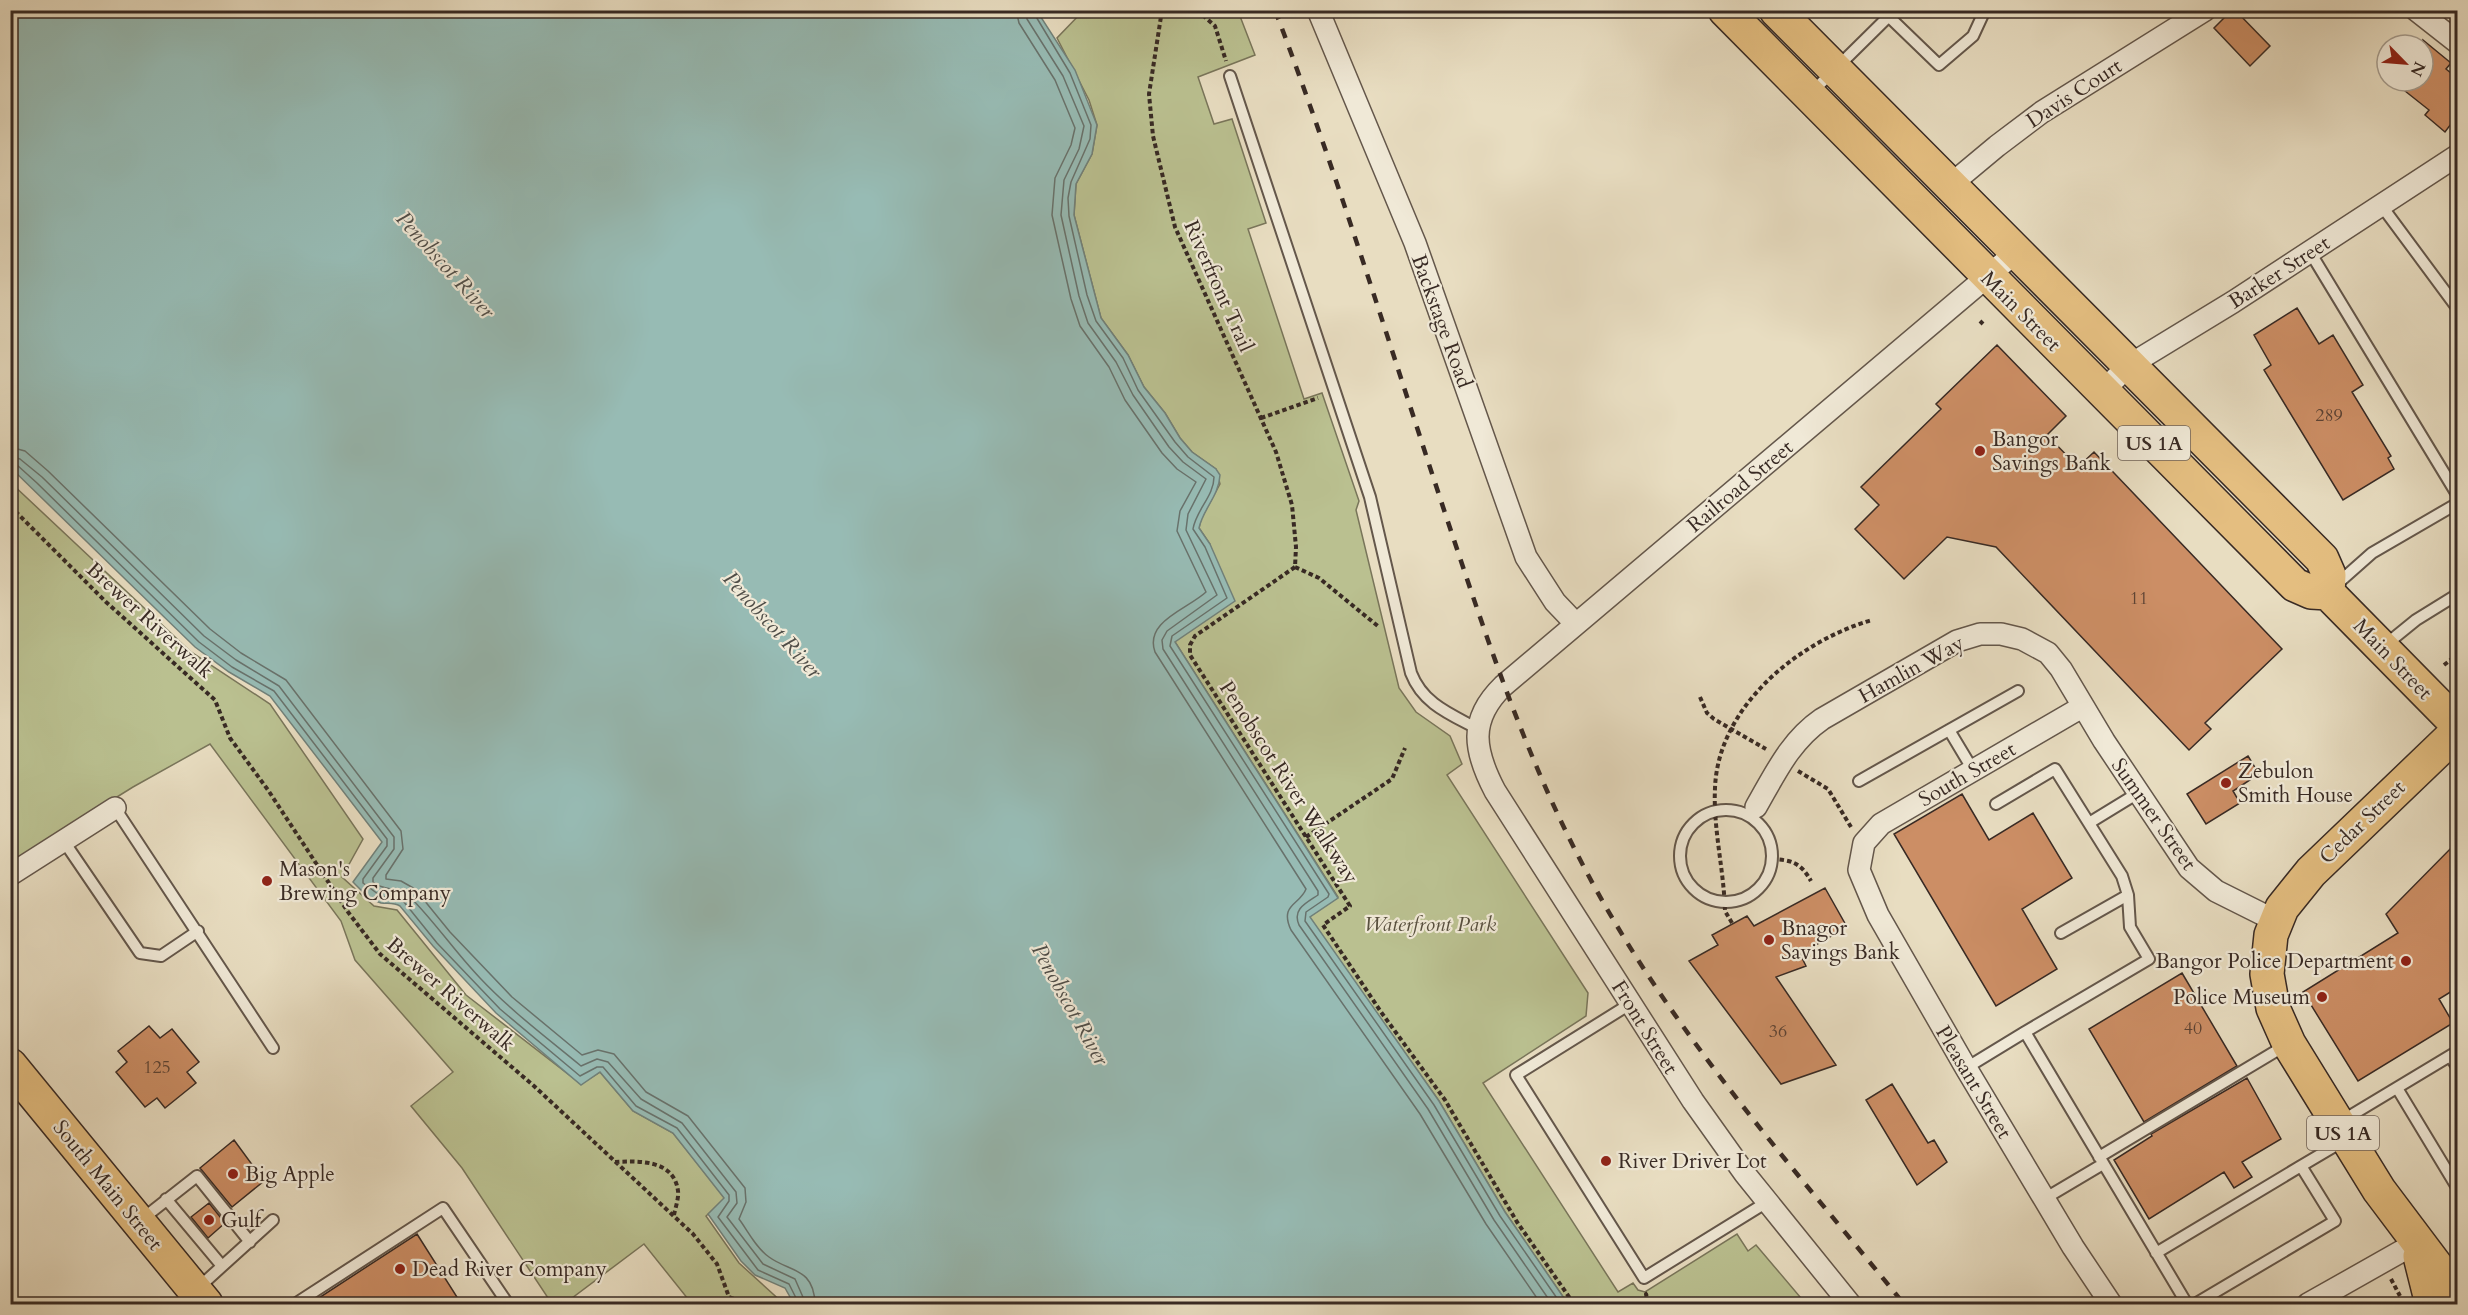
<svg xmlns="http://www.w3.org/2000/svg" width="2468" height="1315" viewBox="0 0 2468 1315" font-family="Cardo,serif">
  <style>
    .green { fill: #bac090; stroke: #79755a; stroke-width: 1.5 }
    .water { fill: #97bbb4; stroke: #71817a; stroke-width: 1.5 }
    .lines { fill: none; stroke-linecap: round; stroke-linejoin: round }
    .shore { stroke: #68726c; stroke-width: 1.5 }
    .building { fill: #cc8e65; stroke: #382a24; stroke-width: 1.5 }
    .lane-casing { stroke: #64574b; stroke-width: 14 }
    .street-casing { stroke: #64574b; stroke-width: 24 }
    .primary-casing { stroke: #382a24; stroke-width: 36 }
    .path { stroke: #382a24; stroke-width: 4; stroke-dasharray: 4.5 3; stroke-linecap: butt }
    .lane { stroke: #f0e9d7; stroke-width: 10 }
    .street { stroke: #f0e9d7; stroke-width: 21 }
    .primary { stroke: #e4be80; stroke-width: 33 }
    .rail { stroke: #382a24; stroke-width: 4.5; stroke-dasharray: 10 10; stroke-linecap: butt }
    .poi-dot { fill: #8f2418; stroke: #f0e9d7; stroke-width: 2 }
    .labels { text-anchor: middle; stroke-width: 4.5; stroke-linejoin: round; paint-order: stroke }
    .number-label { font-size: 18px; fill: #5d4334 }
    .shield { fill: #f0e9d7; stroke: #6f635a; stroke-width: 1.5 }
    .shield-label { font-size: 20px; font-weight: bold; fill: #382a24 }
    .street-label { font-size: 21px; fill: #382a24; stroke: #f0e9d7 }
    .poi-label { font-size: 21px; fill: #382a24; stroke: #f0e9d7; text-anchor: start }
    .park-label { font-size: 21px; font-style: italic; fill: #58503f; stroke: #f0e9d7 }
    .water-label { font-size: 22px; font-style: italic; fill: #504e48; stroke: #f0e9d7 }
  </style>
  <rect width="100%" height="100%" fill="#e8ddc1"/>
  <filter id="stains"><feTurbulence type="fractalNoise" baseFrequency=".00333" numOctaves="4"/><feColorMatrix values="0 0 0 0 .2 0 0 0 0 .09 0 0 0 0 .02 0 0 0 .5 -.17"/></filter>
  <radialGradient id="worn" r=".72"><stop offset=".6" stop-color="#630" stop-opacity="0"/><stop offset="1" stop-color="#630" stop-opacity=".3"/></radialGradient>
  <!-- green -->
  <path class="green" d="M1083 11H1238L1255 55 1198 77 1214 124 1232 119 1266 223 1248 229 1304 399 1322 393 1359 501 1356 510 1399 688 1416 712 1450 736 1462 764 1447 775 1588 993 1586 1016 1483 1083 1618 1292 1633 1283 1638 1290 1645 1292 1737 1234 1748 1251 1756 1245 1806 1304H1568L1505 1212 1439 1101 1309 917 1338 897 1175 642 1210 544 1199 528 1201 519 1220 484 1216 469 1192 452 1180 438 1165 413 1144 387 1128 355 1101 318 1074 215 1076 184 1092 154 1097 125 1089 100 1057 38Z
    M10 482 191 652 270 704 363 839 342 877 374 906 397 910 466 995 581 1084 600 1072 633 1111 673 1133 725 1198 706 1216 739 1263 784 1304H692L644 1244 564 1304H552L462 1168 411 1106 453 1072 355 960 341 921 210 744 133 787 11 863Z"/>
  <!-- water -->
  <path class="water" d="M11 10 1037 11 1075 70 1097 125 1092 154 1076 184 1074 215 1101 318 1128 355 1144 387 1165 413 1180 438 1192 452 1216 469 1220 475C1219 496 1203 509 1199 528L1210 544 1235 601 1175 642 1338 898 1310 917 1439 1101 1505 1212 1568 1304H794L785 1288 755 1275 741 1261 708 1214 724 1198 673 1133 633 1111 600 1072 581 1085 496 1013 433 946 400 906C393 902 388 904 381 903 370 900 361 890 353 882L382 842 270 696 229 672 195 647 11 468Z"/>
  <g class="lines">
    <!-- shore -->
    <path class="shore" d="M1016 10 1019 23 1055 80 1075 128 1071 145 1055 178 1052 215 1071 299 1080 326 1109 367 1125 400 1162 453 1177 469 1196 482 1180 511 1177 531 1206 592C1188 609 1144 621 1155 652L1306 889C1300 905 1279 904 1291 930L1420 1114 1486 1224 1541 1304
      M1025 10 1027 19 1063 76 1084 126 1079 149 1064 180 1061 215 1079 296 1088 323 1116 362 1133 395 1169 447 1183 462 1206 479 1188 514 1186 530 1217 595 1167 631 1162 640 1163 649 1318 891V895C1306 903 1292 909 1299 925L1428 1109 1494 1220 1552 1304
      M1032 10 1070 73 1091 125 1090 139 1071 182 1068 198 1069 216 1087 295 1096 321 1123 358 1138 390 1175 442 1188 457 1214 477C1214 496 1196 510 1193 529L1205 547 1227 598 1172 636 1170 646 1329 894 1328 897 1306 912 1305 921 1434 1105 1500 1216 1561 1304
      M10 447 25 451 48 471 210 629 241 653 286 680 401 831 403 849 386 875V879L401 881 415 889 450 932 512 997 582 1055 598 1050 614 1054 646 1092 688 1116 745 1188 746 1202 739 1219C748 1231 756 1248 769 1257 789 1272 814 1267 815 1304
      M10 456 20 459 42 477 204 636 236 660 279 686 394 837V849L373 878V882C384 892 399 886 410 897 435 922 455 952 480 978 511 1011 546 1037 581 1066L597 1059 608 1062 641 1099 682 1123 736 1192 737 1203 727 1217 763 1264 795 1279 806 1304
      M10 464 17 465 37 483 199 642 232 667 274 691 387 839V846L363 879V883L382 897H395L404 902 437 943 500 1009 580 1076 597 1067H603L636 1106 677 1128 729 1195V1201L718 1217 758 1270 789 1284 799 1304"/>
  </g>
  <!-- building -->
  <path class="building" d="M2232 10H2235L2270 46 2250 66 2214 28Z
    M2423 40 2451 63 2446 69 2457 78V116L2445 132 2425 115 2429 110 2405 91 2413 81H2423Z
    M2297 308 2319 344 2333 335 2363 385 2352 392 2391 456 2388 458 2394 469 2343 500 2264 370 2271 365 2254 335Z
    M1997 345 2066 416 2047 435 2078 467 2094 452 2282 649 2205 723 2211 729 2189 750 1996 547 1947 537 1904 579 1855 529 1879 505 1861 487 1941 409 1936 404Z
    M2248 756 2259 774 2233 791 2240 803 2206 824 2187 794Z
    M1962 794 1989 840 2033 813 2072 878 2022 909 2057 969 1996 1006 1894 834Z
    M2457 842V988L2439 999 2453 1023 2358 1081 2303 992 2398 933 2386 914Z
    M1825 888 1847 927 1800 954 1806 966 1776 977 1836 1065 1781 1084 1689 961 1718 945 1712 935 1747 916 1754 926Z
    M2182 973 2237 1066 2144 1122 2089 1029Z
    M149 1026 160 1038 172 1029 199 1062 187 1072 196 1083 165 1108 157 1098 145 1107 116 1072 127 1062 118 1051Z
    M2247 1078 2281 1139 2242 1162 2252 1177 2234 1188 2224 1172 2149 1219 2114 1160 2152 1136 2151 1134Z
    M1892 1084 1928 1143 1934 1140 1947 1162 1917 1185 1866 1100Z
    M234 1140 264 1181 232 1207 200 1168Z
    M209 1203 225 1223 208 1238 191 1217Z
    M417 1234 462 1305H308Z"/>
  <g class="lines">
    <defs>
      <path id="lane" d="M1882 10 1939 65 1973 36 1985 10
        M1230 76 1370 497 1411 673C1423 704 1450 714 1478 729
        M1811 93 1888 17
        M2381 205 2458 309
        M2310 252 2458 496
        M2337 584 2372 553 2458 503
        M2384 646 2416 620 2458 594
        M1949 730 1973 770
        M1859 781 2018 691
        M1996 804 2055 769 2122 876 2128 895 2130 927 2149 959 2025 1032 2187 1304
        M115 808 273 1048
        M1680 856a46 46 0 1 1 92 0a46 46 0 1 1-92 0Z
        M2089 823 2138 793
        M63 840 140 953 161 956 198 931
        M2061 933 2128 895
        M1630 1004 1516 1075 1644 1278 1767 1202
        M2450 1056 2458 1068
        M1966 1068 2025 1032
        M2397 1088 2458 1189
        M2340 1122 2458 1051
        M2099 1157 2286 1045
        M2301 1166 2345 1140
        M166 1199 222 1266
        M2044 1199 2103 1164
        M141 1220 197 1176 250 1242
        M2156 1253 2301 1166 2335 1221 2195 1304
        M197 1289 273 1220
        M295 1304 443 1208 508 1304"/>
      <path id="street" d="M1318 10 1415 243 1526 557 1555 602 1576 624
        M2416 10 2458 43
        M1949 186 1997 146 2042 112 2205 10
        M2102 392 2128 366 2233 302 2458 155
        M2082 707 1881 824 1864 843 1859 870 1878 915 1966 1068 2073 1247 2111 1304
        M1756 807C1775 774 1790 741 1822 719L1957 641 1980 634H2001L2022 639 2048 653 2061 669 2104 741 2189 868 2216 891 2276 921
        M10 875 115 808
        M1850 1304 1745 1174 1693 1101 1495 791C1474 751 1468 720 1503 686L2015 253
        M2308 1304 2416 1243"/>
      <path id="primary" d="M1725 10 2295 585 2311 592 2328 593 2458 725
        M1776 10 2322 559 2329 575 2328 593
        M2458 731 2311 872 2282 908 2271 935 2267 974 2273 1008 2289 1044 2379 1190 2458 1295
        M10 1065 206 1304
        M2420 1256 2432 1304"/>
    </defs>
    <!-- lane casing -->
    <use href="#lane" class="lane-casing"/>
    <!-- street casing -->
    <use href="#street" class="street-casing"/>
    <!-- primary casing -->
    <use href="#primary" class="primary-casing"/>
    <!-- path -->
    <path class="path" d="M1162 10 1149 94 1153 136 1175 227 1276 452 1292 505 1296 547 1295 567
      M1197 10 1215 26 1226 61
      M1980 321 1983 324
      M1261 418 1318 398
      M10 506 106 602 215 700 230 738 268 790 348 912 380 954 534 1086 693 1234 717 1264 729 1297 748 1304
      M1295 567 1195 636 1190 645V655L1350 906 1323 925 1381 1012 1445 1100 1517 1222 1574 1304
      M1295 567 1319 578 1379 627
      M2444 665 2457 655
      M1700 697 1707 713 1714 719 1766 749
      M1798 771 1828 789 1851 827
      M1306 837 1392 779 1405 748
      M1772 859C1792 860 1801 863 1811 881
      M1732 923 1725 911C1724 870 1713 829 1715 788 1718 706 1799 641 1872 620
      M615 1162C638 1161 674 1159 678 1191 679 1198 675 1209 674 1215
      M2391 1279 2400 1296
      M1648 1304 1646 1294 1648 1293"/>
    <!-- lane -->
    <use href="#lane" class="lane"/>
    <!-- street -->
    <use href="#street" class="street"/>
    <!-- primary -->
    <use href="#primary" class="primary"/>
    <!-- rail -->
    <path class="rail" d="M1275 10C1338 176 1390 347 1446 516 1486 636 1525 756 1585 869 1669 1029 1791 1165 1904 1304"/>
  </g>
  <!-- markers -->
  <g class="poi-dot">
    <circle cx="1980" cy="451" r="6"/>
    <circle cx="2226" cy="783" r="6"/>
    <circle cx="267" cy="881" r="6"/>
    <circle cx="1769" cy="940" r="6"/>
    <circle cx="2406" cy="961" r="6"/>
    <circle cx="2322" cy="997" r="6"/>
    <circle cx="1606" cy="1161" r="6"/>
    <circle cx="233" cy="1174" r="6"/>
    <circle cx="209" cy="1220" r="6"/>
    <circle cx="400" cy="1269" r="6"/>
  </g>
  <g class="labels">
    <!-- number labels -->
    <g class="number-label">
      <text x="2329" y="421">289</text>
      <text x="2139" y="604">11</text>
      <text x="2193" y="1034">40</text>
      <text x="1778" y="1037">36</text>
      <text x="157" y="1073">125</text>
    </g>
    <!-- shield labels -->
    <g class="shield">
      <rect x="2118" y="426" width="72" height="34" rx="4.5"/>
      <rect x="2307" y="1116" width="72" height="34" rx="4.5"/>
    </g>
    <g class="shield-label">
      <text x="2154" y="450">US 1A</text>
      <text x="2343" y="1140">US 1A</text>
    </g>
    <!-- street labels -->
    <g class="street-label">
      <text transform="translate(2074 93) rotate(-33)" y="7">Davis Court</text>
      <text transform="translate(2279 272) rotate(-33)" y="7">Barker Street</text>
      <text transform="translate(1219 286) rotate(66)" y="7">Riverfront Trail</text>
      <text transform="translate(2021 311) rotate(45)" y="7">Main Street</text>
      <text transform="translate(1442 321) rotate(70)" y="7">Backstage Road</text>
      <text transform="translate(1740 486) rotate(-40)" y="7">Railroad Street</text>
      <text transform="translate(150 620) rotate(42)" y="7">Brewer Riverwalk</text>
      <text transform="translate(2393 659) rotate(46)" y="7">Main Street</text>
      <text transform="translate(1911 669) rotate(-29)" y="7">Hamlin Way</text>
      <text transform="translate(1967 774) rotate(-30)" y="7">South Street</text>
      <text transform="translate(1289 782) rotate(57)" y="7">Penobscot River Walkway</text>
      <text transform="translate(2154 814) rotate(55)" y="7">Summer Street</text>
      <text transform="translate(2362 822) rotate(-44)" y="7">Cedar Street</text>
      <text transform="translate(451 994) rotate(41)" y="7">Brewer Riverwalk</text>
      <text transform="translate(1645 1027) rotate(58)" y="7">Front Street</text>
      <text transform="translate(1974 1082) rotate(59)" y="7">Pleasant Street</text>
      <text transform="translate(108 1185) rotate(51)" y="7">South Main Street</text>
    </g>
    <!-- poi labels -->
    <g class="poi-label">
      <text x="1992" y="446">Bangor<tspan x="1992" dy="24">Savings Bank</tspan></text>
      <text x="2238" y="778">Zebulon<tspan x="2238" dy="24">Smith House</tspan></text>
      <text x="279" y="876">Mason's<tspan x="279" dy="24">Brewing Company</tspan></text>
      <text x="1781" y="935">Bnagor<tspan x="1781" dy="24">Savings Bank</tspan></text>
      <text x="2394" y="968" text-anchor="end">Bangor Police Department</text>
      <text x="2310" y="1004" text-anchor="end">Police Museum</text>
      <text x="1618" y="1168">River Driver Lot</text>
      <text x="245" y="1181">Big Apple</text>
      <text x="221" y="1227">Gulf</text>
      <text x="412" y="1276">Dead River Company</text>
    </g>
    <!-- park labels -->
    <g class="park-label">
      <text x="1430" y="931">Waterfront Park</text>
    </g>
    <!-- water labels -->
    <g class="water-label">
      <text transform="translate(446 264) rotate(48)" y="8">Penobscot River</text>
      <text transform="translate(773 624) rotate(48)" y="8">Penobscot River</text>
      <text transform="translate(1071 1004) rotate(61)" y="8">Penobscot River</text>
    </g>
  </g>
  <!-- margin -->
  <rect width="2468" height="1315" fill="none" stroke="#e8ddc1" stroke-width="36"/>
  <rect x="12" y="12" width="2444" height="1291" fill="none" stroke="#382a24" stroke-width="3"/>
  <rect x="18" y="18" width="2432" height="1279" fill="none" stroke="#382a24" stroke-width="1.5"/>
  <!-- north arrow -->
  <g transform="translate(2405 63) rotate(115)"><circle r="28" fill="#f0e9d7" stroke="#a69d8f" stroke-width="1.5"/>
  <path d="M0-4.5L10 22L0 15L-10 22Z" fill="#8f2418"/>
  <text y="-9" font-size="16" font-weight="bold" text-anchor="middle" fill="#382a24">N</text>
  </g>
  <rect width="100%" height="100%" filter="url(#stains)"/>
  <rect width="100%" height="100%" fill="url(#worn)"/>
</svg>
